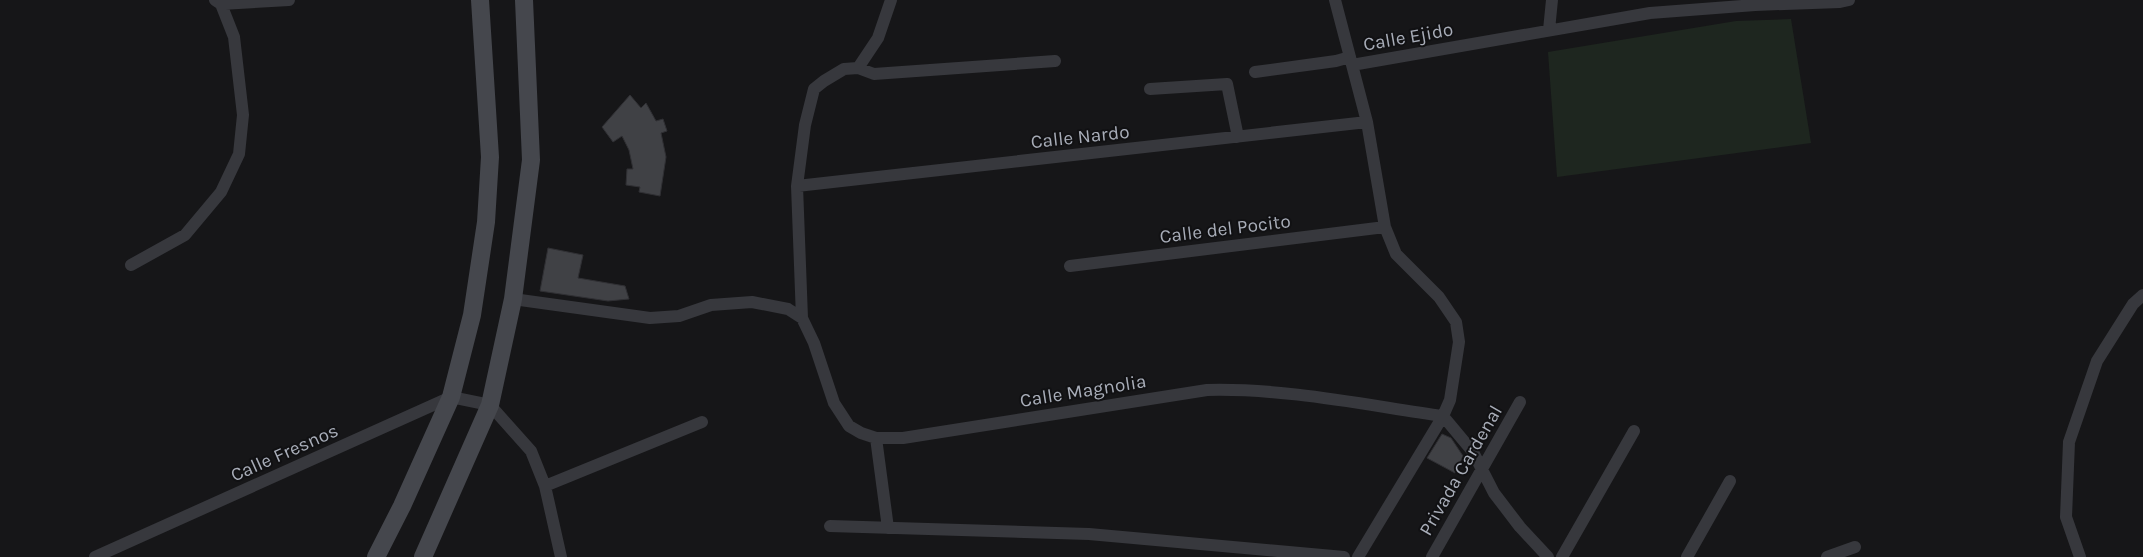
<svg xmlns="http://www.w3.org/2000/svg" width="2143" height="557" viewBox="0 0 2143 557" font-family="Karla,sans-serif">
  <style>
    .green { fill: #1e261f }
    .building { fill: #404145; stroke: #303034 }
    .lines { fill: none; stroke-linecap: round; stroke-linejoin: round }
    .minor { stroke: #37383d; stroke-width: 12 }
    .secondary { stroke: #45474d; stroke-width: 18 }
    .labels { text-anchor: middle; stroke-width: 4; stroke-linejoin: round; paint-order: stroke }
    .street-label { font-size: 19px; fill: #a8adb8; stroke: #111113 }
  </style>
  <rect width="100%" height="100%" fill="#161618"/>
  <!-- green -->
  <path class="green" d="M1791 19 1811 143 1557 177 1548 52 1736 21Z"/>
  <!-- building -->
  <path class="building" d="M630 95 641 108 646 103 656 121 663 119 667 131 661 133 666 157 660 196 639 192 640 187 626 185 627 169H633L629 150 622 136 613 142 602 127Z
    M548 248 583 255 578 278 625 286 629 299 608 301 540 291Z
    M1442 434 1451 438 1463 456 1455 473 1427 458Z"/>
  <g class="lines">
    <!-- minor -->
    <path class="minor" d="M215 0 221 4 289 0
      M1335 0 1367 122 1385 227 1396 254 1439 297 1456 322 1459 342 1450 400 1443 416 1358 557
      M1549 30 1552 0
      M1055 61 874 74 858 68 844 69 824 81 814 89 805 125 797 186 802 318 814 343 834 403 849 426 861 433 876 438H903L1207 390C1286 388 1365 405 1443 416
      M1352 65 1650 13 1755 5 1840 2 1849 0
      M858 68 878 38 891 0
      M1255 72 1336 61 1350 57
      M1150 89 1227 84 1238 137
      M797 186 1367 122
      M131 265 185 235 221 192 239 154 243 115 234 37 221 4
      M1070 266 1385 227
      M513 299 650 318 679 316 711 305 752 302 788 309 802 318
      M1443 416 1473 452 1494 493 1520 527 1548 557
      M876 438 888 528
      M545 486 702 422
      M830 526 1089 534 1344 557
      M95 557 451 397 490 405 531 451 545 486 561 557
      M1432 557 1520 402
      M1562 557 1634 431
      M1687 557 1730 481
      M1827 557 1855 547
      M2080 557 2066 517 2069 442 2097 361 2133 304 2143 295"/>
    <!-- secondary -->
    <path class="secondary" d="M376 557 402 506 451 397 472 315 486 222 490 157 480 0
      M423 557 490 405 513 299 531 160 524 0"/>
  </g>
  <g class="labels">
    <!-- street labels -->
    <g class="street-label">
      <text transform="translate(1408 36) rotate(-10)" y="7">Calle Ejido</text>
      <text transform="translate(1080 136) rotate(-6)" y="7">Calle Nardo</text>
      <text transform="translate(1225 228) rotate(-7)" y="7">Calle del Pocito</text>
      <text transform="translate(1083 390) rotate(-9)" y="7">Calle Magnolia</text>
      <text transform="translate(284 452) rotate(-24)" y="7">Calle Fresnos</text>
      <text transform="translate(1460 470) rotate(-60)" y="7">Privada Cardenal</text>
    </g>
  </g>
</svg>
